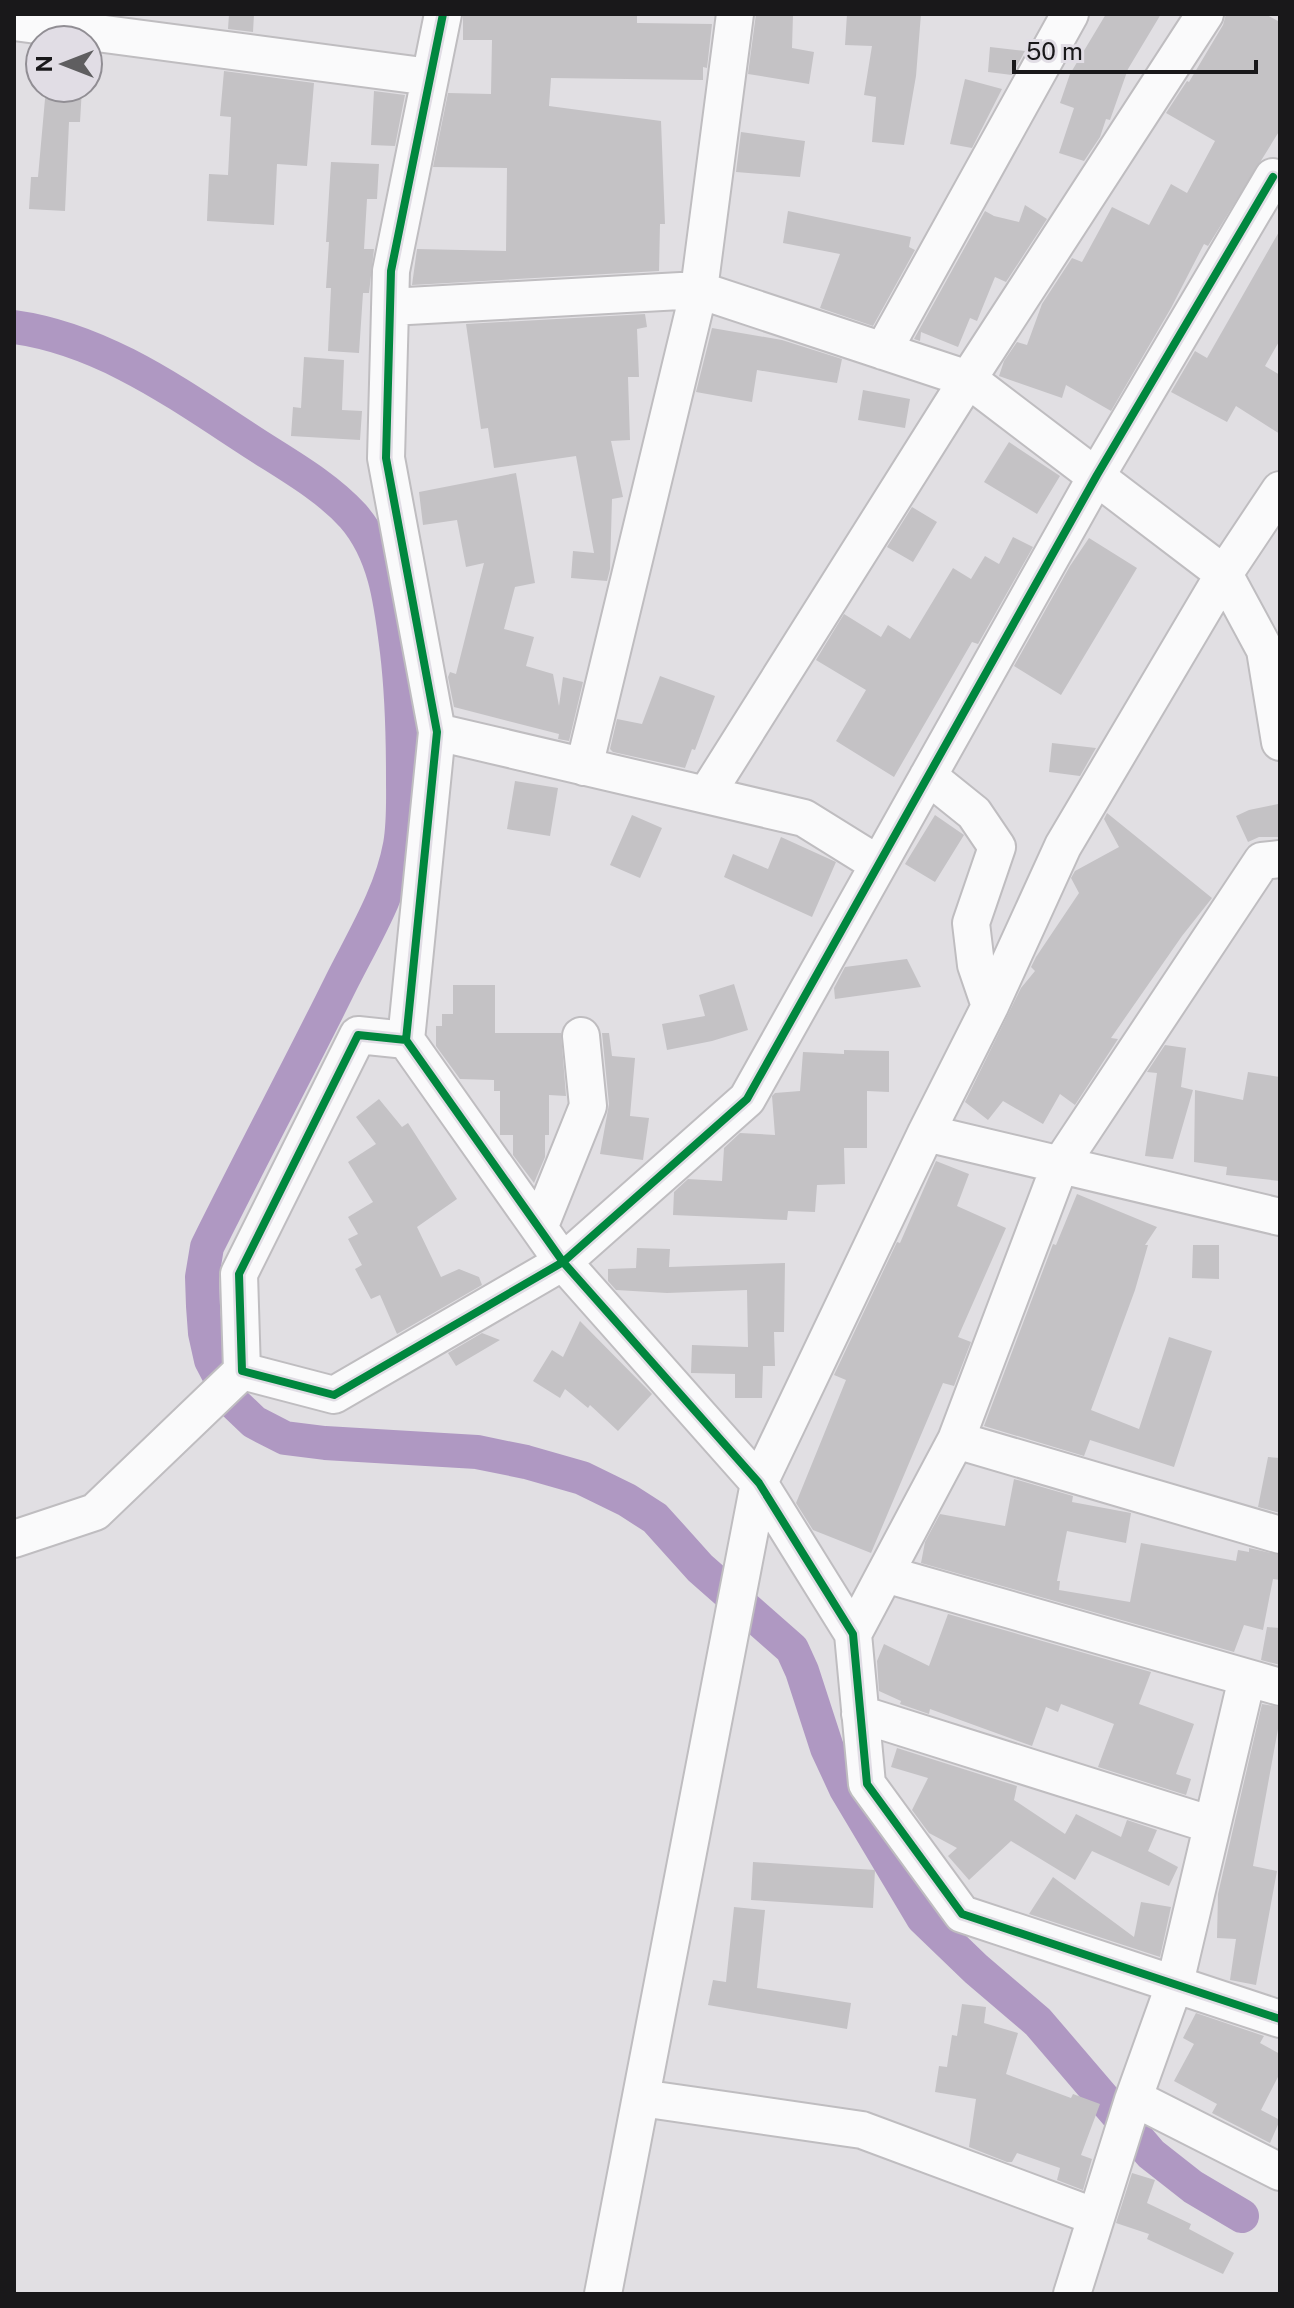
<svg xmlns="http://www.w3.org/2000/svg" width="1294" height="2308" viewBox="0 0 1294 2308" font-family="'Public Sans',sans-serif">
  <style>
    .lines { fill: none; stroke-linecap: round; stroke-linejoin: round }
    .canal { stroke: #af98c2; stroke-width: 34 }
    .building { fill: #c4c2c5 }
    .minor-casing { stroke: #bfbdc0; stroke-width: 40 }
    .minor { stroke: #fafafb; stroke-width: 36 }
    .cycleway-casing { stroke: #e1dde5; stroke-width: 13 }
    .cycleway { stroke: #00873e; stroke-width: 8 }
  </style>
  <rect width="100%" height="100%" fill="#e1dfe3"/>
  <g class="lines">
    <!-- canal -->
    <path class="canal" d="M14 327C101 339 174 391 246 438 282 462 324 484 353 516 386 554 391 604 397 652 402 694 403 736 403 778 403 800 404 823 400 845 391 894 363 939 341 983 297 1072 251 1158 207 1247L202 1277 203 1306 205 1333 211 1360 233 1402 254 1422 285 1438 325 1443 477 1452 526 1462 582 1478 627 1500 655 1518 700 1568 792 1649 802 1671 827 1748 846 1789 923 1918 976 1969 1038 2022 1151 2154 1193 2187 1242 2216"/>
  </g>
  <!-- building -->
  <path class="building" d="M229 14H254L253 32 228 29Z
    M463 14H637V23L712 24 707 68 703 67V80L551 78 549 106 661 121 665 224H660L659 271 412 285 417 249 506 251 507 168 433 167 448 93 491 94 492 40H463Z
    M756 14H793L792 48 814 52 809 84 748 74Z
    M847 14H921L916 76 904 145 872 142 876 97 864 95 872 46 845 45Z
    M1106 14H1161L1128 69 1110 120 1106 119 1100 137 1084 161 1059 153 1074 108 1060 103 1070 74Z
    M1226 14H1265L1280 22V130L1208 246 1204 244 1171 308 1111 411 1066 385 1062 398 999 376 1004 361 1017 342 1027 345 1042 304 1072 258 1082 262 1112 207 1149 225 1171 184 1187 193 1215 141 1166 113 1187 81 1189 82 1223 25Z
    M990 47 1025 51 1012 75 988 72Z
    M224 71 314 83 307 166 277 164 274 225 207 221 209 174 228 175 231 117 220 116Z
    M965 79 1002 89 972 148 950 144Z
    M46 88H82L80 122H69L65 211 29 209 31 177H38Z
    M374 91 405 95 395 146 371 145Z
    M741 132 805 141 800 177 736 172Z
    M331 162 379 164 377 199H367L364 249H374L369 293H363L359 353 328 351 331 288H326L329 242H326Z
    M1025 205 1047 219 1006 282 995 277 977 321 970 318 958 347 921 332 920 341 914 339 985 211 994 216 1019 222Z
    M788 211 911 237 909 247 915 250 873 326 820 308 840 254 783 243Z
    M1280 230V340L1265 366 1280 375V434L1236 406 1227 422 1171 392 1195 351 1207 358Z
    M645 314 647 327 637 329 639 377H628L630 440 611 441 623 497 612 499 610 569 607 581 571 578 573 551 594 553 576 456 494 468 488 428 481 429 466 324Z
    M712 328 782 340 842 359 837 383 757 370 752 402 696 392Z
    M304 357 344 360 342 410 362 411 360 440 291 436 293 407 301 408Z
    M863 390 910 399 905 428 858 420Z
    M1009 442 1060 476 1037 514 984 482Z
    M516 473 535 583 515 587 504 629 534 637 526 666 553 674 559 706 563 677 583 682 569 741 558 739 559 734 454 707 448 677 450 672 456 674 484 563 466 567 457 520 423 525 419 492Z
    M912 507 937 522 913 562 887 547Z
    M1013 537 1033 547 978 644 972 642 894 777 836 741 866 690 816 660 844 614 881 637 888 625 910 639 953 568 971 579 985 556 999 564Z
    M1089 538 1137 568 1061 695 1014 666 1070 566Z
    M660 676 715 696 695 750 692 749 685 768 613 752 610 749 617 719 642 724Z
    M1052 743 1096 748 1080 776 1049 772Z
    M515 781 558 788 550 836 507 829Z
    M1278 804 1280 837H1259L1248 842 1236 816 1249 810Z
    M1107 813 1212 898 1182 936 1111 1038 1118 1039 1075 1105 1060 1094 1043 1124 1003 1101 988 1120 965 1102 1021 988 1035 971 1031 967 1036 957 1079 893 1071 878 1075 871 1119 847 1104 819Z
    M632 815 662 828 640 878 610 865Z
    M935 815 964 835 935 882 905 864Z
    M781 837 836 862 812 917 724 877 733 854 768 869Z
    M907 959 921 987 835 999 834 988 845 967Z
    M734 984 748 1030 712 1041 667 1050 662 1024 705 1016 699 995Z
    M453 985H495V1033H561L566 1096 549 1095V1135H545V1157L534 1183 513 1155V1135H500V1091H494V1080L460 1079 436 1046V1026H442V1014H453Z
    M602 1033H609L612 1056 635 1058 630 1116 649 1118 643 1160 600 1154 609 1104Z
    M1165 1045 1186 1048 1181 1087 1193 1090 1173 1159 1145 1156 1157 1073 1147 1072Z
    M844 1050 889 1051V1092L867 1091V1148H844L845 1184 817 1185 815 1212 788 1211 787 1220 673 1215 674 1192 688 1179 722 1181 724 1148 740 1133 775 1135 772 1096 775 1093 800 1091 803 1052 844 1054Z
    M1248 1072 1280 1077V1181L1226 1175 1227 1167 1194 1162 1195 1090 1243 1100Z
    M379 1099 402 1127 408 1123 457 1199 417 1227 441 1277 459 1269 479 1277 482 1285 397 1334 380 1295 371 1299 355 1269 362 1265 348 1239 358 1234 348 1217 373 1202 348 1162 376 1144 356 1117Z
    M936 1161 969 1174 957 1206 1006 1228 958 1337 971 1342 954 1386 943 1383 871 1553 813 1530 796 1503 846 1380 834 1375 897 1242 900 1243Z
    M1077 1194 1157 1227 1145 1245H1148L1135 1290 1091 1410 1139 1429 1169 1337 1212 1351 1174 1467 1090 1440 1084 1456 984 1426 1053 1244 1056 1245Z
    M1193 1245H1219V1279L1192 1278Z
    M637 1248 670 1249 669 1267 785 1263 784 1332H774L775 1366H763L762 1398H735V1374L691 1373 692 1345 748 1347 747 1290 667 1293 616 1290 608 1281V1269L636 1268Z
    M580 1321 652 1394 618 1431 590 1405 588 1408 565 1389 560 1398 533 1381 552 1350 563 1357Z
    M482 1333 500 1340 456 1366 448 1353Z
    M1268 1457 1280 1458V1513L1258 1507Z
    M1014 1479 1073 1496 1072 1502 1131 1513 1126 1543 1067 1531 1057 1581H1060L1059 1590 1130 1602 1141 1543 1236 1561 1238 1550 1249 1552V1548L1280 1555V1580L1273 1579 1263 1630 1244 1625 1234 1652 921 1563 925 1542 940 1514 1005 1526Z
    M948 1614 1151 1672 1139 1704 1194 1724 1176 1774 1191 1779 1186 1795 1098 1767 1114 1724 1061 1704 1058 1712 1046 1707 1032 1746 930 1709 929 1714 900 1704 901 1701 879 1691 877 1661 884 1644 929 1666Z
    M1267 1627 1280 1628V1665L1261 1660Z
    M1262 1704 1280 1707V1718L1253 1866 1277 1871 1256 1985 1230 1980 1236 1939 1217 1938 1218 1894Z
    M897 1748 1017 1786 1014 1800 1065 1834 1076 1814 1121 1837 1127 1820 1157 1830 1148 1851 1178 1867 1169 1886 1092 1851 1075 1880 1011 1841 969 1880 948 1856 957 1848 929 1833 912 1810 928 1778 891 1767Z
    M753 1862 875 1870 873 1908 751 1900Z
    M1053 1877 1134 1937 1141 1902 1171 1907 1160 1957 1029 1914Z
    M734 1907 765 1910 757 1988 851 2003 847 2029 708 2005 713 1980 726 1982Z
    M962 2004 986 2007 984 2023 1018 2033 1006 2074 1071 2098 1073 2094 1100 2104 1081 2155 1092 2159 1083 2190 1057 2180 1060 2168 1017 2153 1012 2162H1007L969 2147 976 2099 935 2092 939 2066 947 2067 952 2035 957 2036Z
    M1196 2013 1264 2036 1260 2043 1280 2054V2073L1261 2110 1280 2120 1270 2143 1212 2113 1217 2104 1174 2081 1194 2044 1183 2038Z
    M1132 2173 1155 2180 1147 2203 1191 2224 1189 2229 1234 2253 1223 2274 1147 2239 1149 2234 1116 2223Z"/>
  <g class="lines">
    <defs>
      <path id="minor" d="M443 14 391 271 386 458 437 732 406 1040 563 1262 759 1483 853 1634 867 1784 962 1914 1280 2019
        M14 22 430 77
        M390 307 699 290 968 379 1224 574 1265 650 1280 742
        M883 351 1070 14
        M437 732 804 818 878 864
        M584 767 699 290 735 14
        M928 776 974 813 997 847 971 923 976 965 990 1006
        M706 795 968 379 1205 14
        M1280 859 1262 861 1060 1165 956 1440 1280 1535
        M406 1040 358 1035 239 1274 242 1371 334 1395 563 1262 747 1099 1097 475 1273 177
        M926 1133 1280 1217
        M539 1228 588 1106 581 1036
        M14 1539 95 1512 242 1371
        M885 1574 1280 1687
        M853 1634 956 1440
        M860 1714 1212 1825
        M641 2098 862 2130 1096 2217
        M1134 2098 1280 2172
        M603 2294 759 1483 926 1133 990 1006 1063 846 1224 574 1280 490
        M1072 2294 1133 2100 1175 1983 1247 1678"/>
    </defs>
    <!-- minor casing -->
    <use href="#minor" class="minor-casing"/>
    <!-- minor -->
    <use href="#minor" class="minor"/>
    <defs>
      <path id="cycleway" d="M443 14 391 271 386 458 437 732 406 1040 563 1262 759 1483 853 1634 867 1784 962 1914 1280 2019
        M406 1040 358 1035 239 1274 242 1371 334 1395 563 1262 747 1099 1097 475 1273 177"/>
    </defs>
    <!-- cycleway casing -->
    <use href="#cycleway" class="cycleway-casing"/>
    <!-- cycleway -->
    <use href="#cycleway" class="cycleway"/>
  </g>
  <!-- border -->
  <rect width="1294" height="2308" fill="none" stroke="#19181a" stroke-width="32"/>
  <!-- north arrow -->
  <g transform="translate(64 64) rotate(270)"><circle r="38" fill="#e1dde5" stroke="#918e94" stroke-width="2"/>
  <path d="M0-6L14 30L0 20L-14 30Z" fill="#5f5e60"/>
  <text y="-12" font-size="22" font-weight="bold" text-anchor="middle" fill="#19181a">N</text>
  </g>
  <!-- scale -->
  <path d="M1014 60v12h242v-12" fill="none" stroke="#19181a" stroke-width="4"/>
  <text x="1026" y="60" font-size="24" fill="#19181a" stroke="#e1dde5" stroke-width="6" paint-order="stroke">50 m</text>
</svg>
